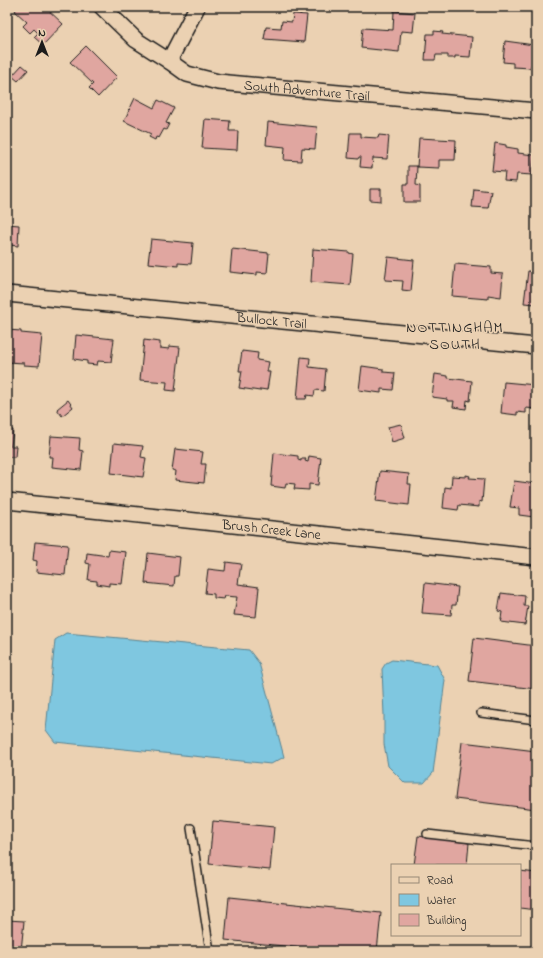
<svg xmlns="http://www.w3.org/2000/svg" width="543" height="958" viewBox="0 0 543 958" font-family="'Indie Flower',sans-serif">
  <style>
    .water { fill: #7fc7e0; stroke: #578392 }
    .building { fill: #e0a6a0; stroke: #1c1c1c }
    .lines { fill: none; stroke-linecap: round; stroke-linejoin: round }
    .service-casing { stroke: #1c1c1c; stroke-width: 10 }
    .minor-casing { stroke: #1c1c1c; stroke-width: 18 }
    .service { stroke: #ebd1b2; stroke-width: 7 }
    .minor { stroke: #ebd1b2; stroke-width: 15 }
    .labels { text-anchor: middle; stroke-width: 3.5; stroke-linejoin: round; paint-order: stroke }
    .street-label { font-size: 14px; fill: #1c1c1c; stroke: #ebd1b2 }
    .neighbourhood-label { font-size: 15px; letter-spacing: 1px; fill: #1c1c1c; stroke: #ebd1b2 }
  </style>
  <rect width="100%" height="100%" fill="#ebd1b2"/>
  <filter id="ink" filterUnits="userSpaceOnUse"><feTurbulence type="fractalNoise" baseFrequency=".025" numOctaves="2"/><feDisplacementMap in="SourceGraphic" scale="8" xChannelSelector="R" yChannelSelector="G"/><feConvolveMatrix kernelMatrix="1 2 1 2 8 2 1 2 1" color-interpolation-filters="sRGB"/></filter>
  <g filter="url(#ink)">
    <!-- water -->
    <path class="water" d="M66 633 249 650 259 663 284 757 271 764 55 742 46 730 55 640Z
      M392 660 437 665 445 680 433 773 424 783H405L388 766 384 744V715L382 669 386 663Z"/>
    <!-- building -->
    <path class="building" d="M18 7H45L63 24 43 45 34 37 38 33 34 29 30 33 23 26 27 22 15 11Z
      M394 11 415 13 413 32 401 31 399 52 361 48 363 28 393 30Z
      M293 14 307 15 304 42 264 39 266 27 281 28 282 21 292 22Z
      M434 31 443 32 442 34 472 37 470 57 455 56V58H448V55H436L435 60H425L427 34H434Z
      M505 41 534 45 535 41 536 42V65H531V68L513 67V63L503 62Z
      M86 46 117 77 98 97 89 88 93 84 70 62Z
      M22 65 28 70 18 81 12 76Z
      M135 98 154 108 158 100 174 108 166 123 169 124 166 130 164 129 159 138 156 137 155 140 149 137 151 134 124 121Z
      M205 119 230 121 229 131H238L237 150 202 148Z
      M268 122 317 127 315 149 302 148 301 161 284 160 285 147 266 145Z
      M350 133H361V137L378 138 379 135 389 136 387 159 373 158 372 168 360 167 361 157H359L358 159 348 158Z
      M419 138 456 140 455 160H439V168L417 167Z
      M495 143 506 145V147L518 149V153L534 155 532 175 517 174 516 182 504 181 505 172 492 171Z
      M408 166H417L416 185 420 186V202H404V184H408Z
      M370 189H381V201L370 200Z
      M474 189 491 191 488 208 472 207Z
      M7 224 19 225 18 246 9 245V247H7Z
      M151 239 193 243 191 264 178 263V266L148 263Z
      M232 249 269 253 267 273 257 272V275L230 272Z
      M313 249 349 252V253L353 254 350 285 311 282Z
      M388 257 414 260 411 291 402 290 403 281 385 280Z
      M455 264 491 267V273L503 274 501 297 488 295V299L452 296Z
      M528 271 536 272V304L524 303Z
      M7 330 21 331V333L42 335 39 366 24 365V363L7 362Z
      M76 335 114 339 111 362 98 361 97 365 87 364V361L74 359Z
      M144 340 160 342V348L169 349V346L180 347 175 391 166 390 167 382 140 380Z
      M242 351 258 353 257 360 269 362 267 372H270L267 390 260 389V391L239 388 242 371H239Z
      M301 357 310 358 309 367 326 369 324 391 315 390 314 396 307 395 306 399H297Z
      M362 366 383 369V372L395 373 393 390 381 389V393L359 390Z
      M435 374 448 376V378L472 381 470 401 467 400 466 409 453 407 454 401H447V399L432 397Z
      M504 382 536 385V409L526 408V413L517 412V415L501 413Z
      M68 400 73 407 62 416 57 409Z
      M401 424 405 438 392 442 388 427Z
      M7 429 13 430 11 446H16L15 457H7Z
      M51 436 80 438 79 450 83 451 81 470 52 467 53 457H49Z
      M114 443 143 446 141 457 146 458 143 477 111 473Z
      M175 449 203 452 201 464H206L204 483 175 480 176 471 172 470Z
      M274 453 298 456V460L301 461V459H306L305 461 308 462 309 456 321 458 318 485 309 484V490L294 489 295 484 286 483 285 488 271 486Z
      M380 471 409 474 408 484H411L409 505 376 501Z
      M466 475 470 476 469 478 484 479 482 502 479 501V507L459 505 458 510 443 508 445 487 451 488 452 476 466 477Z
      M514 481 536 484V513H534V517L519 515V508L510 507Z
      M35 542 68 545 65 575 36 572 37 561 33 560Z
      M7 549 10 550 8 570H7Z
      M109 550 126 552 122 584 109 583V586L97 584V581L88 580 90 564 86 563 87 553 108 556Z
      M148 553 180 557 178 576H175L174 586 145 583Z
      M226 562 241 564 238 584 259 587 256 617 234 615 237 597 225 596 224 599 214 598V594L205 593 208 569 225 571Z
      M425 583 458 587 456 605H452L451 615 422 613Z
      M501 593 525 596 524 606H528L525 625 501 622 502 619H501L502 612 498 611Z
      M474 638 536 646V689L469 681Z
      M462 742 536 751V809L455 799Z
      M213 821 274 827 270 870 209 864Z
      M418 836 469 843 467 865H414Z
      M520 871 536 873V910L520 908Z
      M229 897 381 913 377 951H333L225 940Z
      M7 920 24 921 21 951H7Z"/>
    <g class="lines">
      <defs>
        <path id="service" d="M481 713 536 720
          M191 828 210 951
          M427 834 536 846"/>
        <g id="minor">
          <path id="s1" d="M102 7 136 40 169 61 187 74 218 82 536 111"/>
          <path d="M169 61 197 7"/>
          <path id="s2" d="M7 294 536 346"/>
          <path id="s3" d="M7 501 536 557"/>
        </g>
      </defs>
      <!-- service casing -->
      <use href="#service" class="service-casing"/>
      <!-- minor casing -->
      <use href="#minor" class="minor-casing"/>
      <!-- service -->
      <use href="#service" class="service"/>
      <!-- minor -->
      <use href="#minor" class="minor"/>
    </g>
  </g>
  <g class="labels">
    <!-- street labels -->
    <g class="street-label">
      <text dy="5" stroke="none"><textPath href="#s1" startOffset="230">South Adventure Trail</textPath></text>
      <text dy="5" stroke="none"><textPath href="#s2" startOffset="266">Bullock Trail</textPath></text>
      <text dy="5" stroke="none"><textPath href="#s3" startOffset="266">Brush Creek Lane</textPath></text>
    </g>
    <!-- neighbourhood labels -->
    <g class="neighbourhood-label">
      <text x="455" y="332">NOTTINGHAM<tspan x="455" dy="17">SOUTH</tspan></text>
    </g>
  </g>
  <!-- margin -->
  <rect width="543" height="958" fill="none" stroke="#ebd1b2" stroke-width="24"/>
  <rect x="12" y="12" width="519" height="934" fill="none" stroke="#1c1c1c" stroke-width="1.5" filter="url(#ink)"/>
  <!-- legend -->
  <rect x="391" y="864" width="130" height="72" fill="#ebd1b2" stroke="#988976"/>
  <rect x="399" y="877" width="20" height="6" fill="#ebd1b2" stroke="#988976"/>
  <text x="427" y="884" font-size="12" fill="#1c1c1c">Road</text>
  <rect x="399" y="894" width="20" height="12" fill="#7fc7e0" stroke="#988976"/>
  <text x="427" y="904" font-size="12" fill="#1c1c1c">Water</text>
  <rect x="399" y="914" width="20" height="12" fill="#e0a6a0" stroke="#988976"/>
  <text x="427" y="924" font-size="12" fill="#1c1c1c">Building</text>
  <!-- north arrow -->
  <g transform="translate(42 42)" stroke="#ebd1b2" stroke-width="3" paint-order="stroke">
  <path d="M0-3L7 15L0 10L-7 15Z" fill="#1c1c1c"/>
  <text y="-6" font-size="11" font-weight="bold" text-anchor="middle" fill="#1c1c1c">N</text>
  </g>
</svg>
